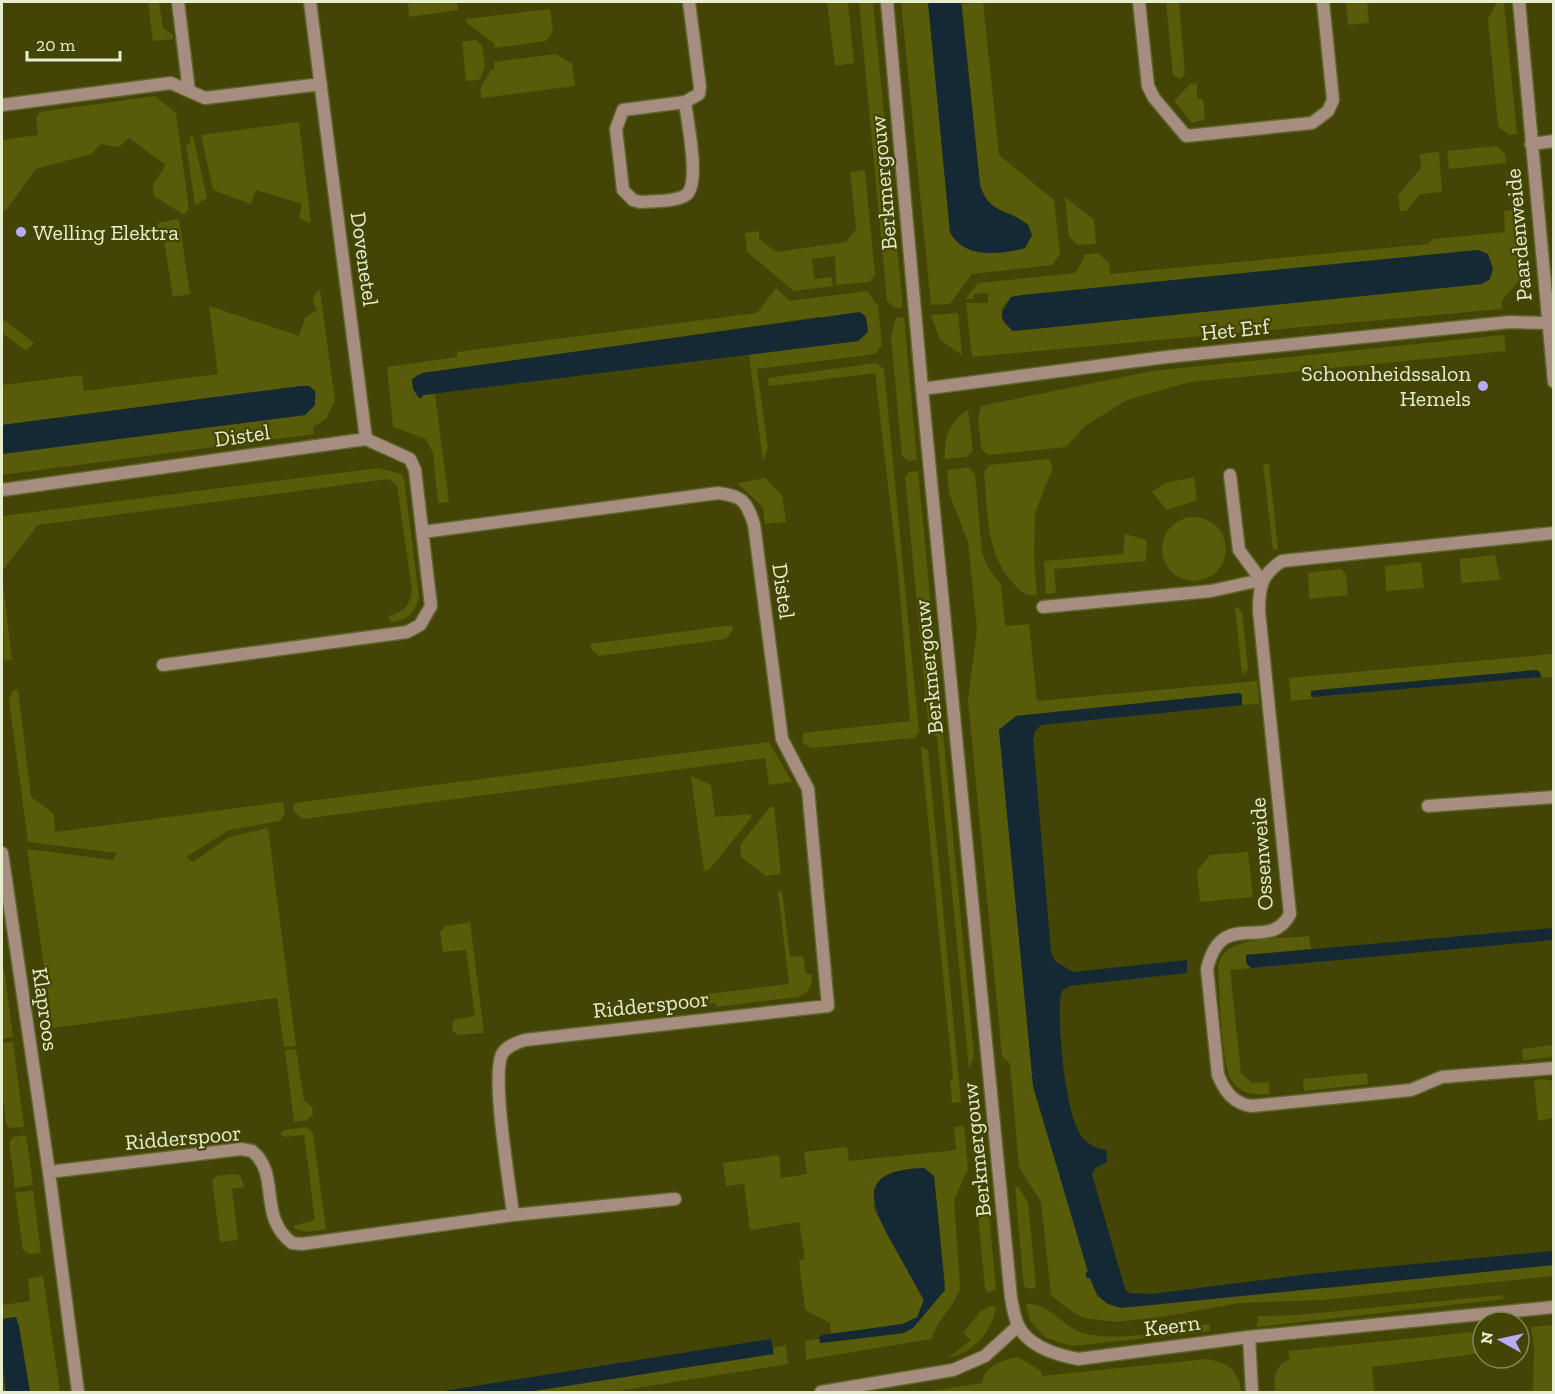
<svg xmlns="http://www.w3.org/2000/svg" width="1555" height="1394" viewBox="0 0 1555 1394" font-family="'Zilla Slab',serif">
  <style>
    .green { fill: #585b08; fill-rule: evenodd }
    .water { fill: #142933 }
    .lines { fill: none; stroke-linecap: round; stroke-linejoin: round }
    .service-casing { stroke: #60632a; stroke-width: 15 }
    .minor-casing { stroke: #60632a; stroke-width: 15 }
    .tertiary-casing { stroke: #60632a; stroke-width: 15 }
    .service { stroke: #a58d7f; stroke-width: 12 }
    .minor { stroke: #a58d7f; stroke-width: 12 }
    .tertiary { stroke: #a58d7f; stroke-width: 12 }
    .poi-dot { fill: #b9abf7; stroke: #424506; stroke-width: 2 }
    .labels { text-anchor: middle; stroke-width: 4.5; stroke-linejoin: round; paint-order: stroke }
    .street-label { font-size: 22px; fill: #e9edcf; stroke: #424506 }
    .poi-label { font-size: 22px; fill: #e9edcf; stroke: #424506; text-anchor: start }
  </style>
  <rect width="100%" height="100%" fill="#424506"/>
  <!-- green -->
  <path class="green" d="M148 2H159L163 28 173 35V39L153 41Z
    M457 2 458 10 409 17 408 3Z
    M827 2H848L854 63 835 66Z
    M859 2H873L903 308H895L887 301Z
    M901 2H928L950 232C964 259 999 255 1025 248L1032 235 1028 225 986 202 980 185 962 4 983 2 999 155 1054 200 1060 254 1052 265 972 274 950 304 931 305Z
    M1166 2H1179L1185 74 1181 79 1173 76Z
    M1346 2H1367L1369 23 1348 25Z
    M1497 2H1504L1517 134 1509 135 1498 126 1488 19Z
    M550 9 553 31 546 41 495 48 494 43 467 23 466 19Z
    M476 40 482 45 485 67 479 80 466 81 462 42Z
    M556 54 572 64 575 86 482 98 480 89 491 70 495 69 494 62Z
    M1197 83V99H1203L1205 119 1192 123 1174 101 1190 84Z
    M155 96 176 113 189 209 184 215 154 196 153 184 166 165 129 138 119 147 101 144 91 154 36 169 7 209 2 211V140L38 135 36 117 40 112Z
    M299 122 311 223 299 218 302 204 256 190 251 204 213 190 201 135Z
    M190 136H193L207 198 195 205 186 144 191 143Z
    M1497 146 1505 154 1506 163 1449 169 1447 151Z
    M1439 152 1442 192 1420 194 1406 211H1400L1398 195 1421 168 1420 154Z
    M865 170 875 275 869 282 836 285 835 256 812 259 814 279 832 277 833 286 794 291 747 252 745 233 759 231V239L776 252 846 242 856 229 850 172Z
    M1065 197 1094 220 1096 244 1078 245 1069 237Z
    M1514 209 1521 279 1502 300V309L972 357 966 303H988V293L973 294V299H965L978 283 1075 273 1084 259V255L1098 253 1109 263 1110 274 1428 244 1433 239 1505 232 1504 211ZM1478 250 1482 284 1013 331 1001 310 1011 297 1023 295Z
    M179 219 190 294 173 297 162 228H158V223Z
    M776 288 790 301 867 291 878 306 882 345 875 354 757 369 768 448 763 461 749 355 858 341 868 332 867 323 818 317 417 375 412 382 417 395 435 394 449 502 438 503 433 453 426 439 393 427 387 367 457 357V352L757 313Z
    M320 290 335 400 326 419 313 427 314 434 2 475V454L306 415 316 398 315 391 309 386H301L2 425V385L82 375 84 391 218 374 209 306 299 336 305 318 317 310 313 303 315 293Z
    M958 313 962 355 940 340 931 315Z
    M904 317 917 460 908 461 902 456 891 337 896 318Z
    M2 318 34 343 26 351 2 333Z
    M1504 335 1506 351 1190 382 1127 400 1085 426 1066 447 988 455 981 448 978 419 981 406 1152 371Z
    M876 363 884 369 919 732 914 738 811 748 803 743V733L910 721 898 571 875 373 769 386 768 378Z
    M968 410 973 450 967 457 945 459C944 438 949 422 968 410Z
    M1049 459 1053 467 1035 513 1034 559 1037 595C1025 596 1021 592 1013 583 985 552 988 512 984 472L989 465Z
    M1263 464H1269L1278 549 1273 550Z
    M968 467 975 474 982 552 987 566 1001 585 1005 624 1007 626 1029 624 1037 701 1257 681 1259 704 1242 705V695L1239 693 1016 716 999 730 1035 1094 1097 1297 1330 1288 1553 1265V1276L1322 1300 1238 1303 1168 1316 1116 1322 1084 1318 1071 1311 1051 1295 1041 1202 1019 1167 1010 1064 1002 1056 968 700 977 630 968 542 949 493 947 470Z
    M378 468 402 474 404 478 419 597C416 613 407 620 391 623L389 616C403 612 410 606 412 591L397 486 389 479 38 525 2 571V516Z
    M918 471 974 1055 969 1069 937 737 929 731 905 477 909 472Z
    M1194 477 1197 500 1167 510 1152 492 1165 483Z
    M765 478 782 495 786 522 765 524 763 507 737 483Z
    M1162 549a32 32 0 1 1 64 0a32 32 0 1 1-64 0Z
    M1125 534 1147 540 1146 561 1054 569 1056 593 1046 594 1044 561 1123 554Z
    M1495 555 1500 580 1461 583 1460 559Z
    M1417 562 1421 563 1424 588 1386 591 1385 566Z
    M1341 569 1346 575 1348 595 1309 599 1308 573Z
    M2 575 12 660 4 661Z
    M1235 606 1242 611 1248 669 1242 675Z
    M732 625 733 630 726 639 599 656 592 650 590 644Z
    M1553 654V677H1541L1540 672 1536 670 1318 690 1312 699 1291 701 1289 678Z
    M18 689 31 797 54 814 55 832 283 802 285 813 280 821 229 830 186 857 193 862 229 837 268 828 296 1046 284 1047 277 998 53 1028 27 849 113 860 117 853 28 842 9 700 13 690Z
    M769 742 792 782 769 785 765 758 303 819 294 812V803Z
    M921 747 928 750 961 1102 952 1103 950 1080 953 1079Z
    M691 776 711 785 715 817 751 814V818L709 870 704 871Z
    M770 807H774L781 874 766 876 741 857 740 845Z
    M1248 852 1253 897 1200 902 1197 871 1210 855Z
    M782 891 790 957 803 956 806 974H812C812 986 810 993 797 997L716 1007 715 1003 709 1004 708 994 789 984 778 892Z
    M470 922 484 1033 457 1035 452 1030 453 1020 475 1016 466 950 443 952 440 932 445 926Z
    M1309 936 1311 949 1246 955V963L1251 968 1230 970 1241 1073 1252 1083 1269 1082V1094C1254 1095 1241 1095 1232 1081 1221 1066 1220 992 1218 969 1219 934 1283 939 1309 936Z
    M4 969 13 1037 2 1039V970Z
    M13 1042 24 1127 11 1128 6 1125 2 1088V1043Z
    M1553 1045V1057L1523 1060 1522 1049Z
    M296 1049 304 1100 312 1107 313 1115 307 1120 294 1122 285 1050Z
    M1367 1073 1368 1084 1304 1091 1303 1079Z
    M1544 1079 1553 1081V1118L1538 1121 1534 1080Z
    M964 1126 968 1169 954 1200 960 1288C954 1308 937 1319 932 1339L806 1360 805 1341 819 1339 823 1343 904 1333 945 1283 934 1176 924 1168 893 1172 873 1207 924 1301 917 1317 903 1324 831 1334 830 1323 805 1310 799 1260 805 1259 799 1222 750 1230 744 1184 726 1186 723 1163 779 1155 781 1178 807 1174 804 1152 847 1147 849 1161 956 1150 954 1127Z
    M307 1127 313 1133 326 1229C315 1231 301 1235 293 1226L315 1220 304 1135 285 1137 280 1134 285 1130Z
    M26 1135 33 1185 15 1188 9 1143 13 1137Z
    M232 1174 240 1175 244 1187 232 1189 238 1240 220 1242 212 1180 216 1176Z
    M1015 1187H1019L1028 1203 1036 1286 1033 1289 1024 1287Z
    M33 1190 41 1253 30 1254 23 1250 15 1193Z
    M981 1192 987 1193 996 1289 989 1293 985 1289 977 1205Z
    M43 1276 60 1392H30L16 1317 2 1319V1305L30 1301 28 1279Z
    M1502 1295 1504 1299 1257 1327 1258 1316 1297 1315Z
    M1026 1304C1049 1302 1062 1326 1083 1333 1118 1343 1174 1330 1209 1324L1210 1331 1072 1346 1046 1338 1030 1321Z
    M990 1306 996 1307C992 1332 973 1353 948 1358L971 1340 963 1333 980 1312Z
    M1553 1325V1392H1533L1534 1347 1531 1327Z
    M1483 1331V1353L1372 1367 1374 1392H1275C1274 1376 1274 1366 1290 1359L1288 1351Z
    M786 1345 788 1364 612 1392H527L773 1354 772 1348Z
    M1018 1357 1041 1371 1042 1376 1206 1359C1227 1362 1239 1370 1241 1392H924L982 1383C984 1367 1003 1359 1018 1357Z"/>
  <!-- water -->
  <path class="water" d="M928 2H961L980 185C990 216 1007 207 1028 225L1032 235 1025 248C1003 254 964 260 950 232Z
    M1478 250 1488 254 1493 269 1490 279 1482 284 1013 331C995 315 1002 313 1011 297L1023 295Z
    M860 312 866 317 868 332 858 341 423 395 422 398H419L413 389 412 379 422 373Z
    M301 386H309L315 391V405L305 415 2 454V425Z
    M1536 670 1540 672 1541 677 1311 697V691L1318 690Z
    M1239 693 1242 695V705L1041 725 1035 731 1033 739 1051 952 1055 961 1073 972 1187 960V973L1069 986 1062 991 1060 1000C1058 1028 1065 1115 1082 1137 1088 1145 1097 1149 1106 1150L1107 1162 1095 1168 1092 1174 1125 1289 1129 1293 1152 1294 1309 1274 1553 1251V1265L1121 1308C1101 1303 1097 1297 1090 1278H1086V1272H1088L1033 1086 999 730 1016 716Z
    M1553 928V940L1251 968 1246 963V955Z
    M924 1168 934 1176 945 1290 913 1328 904 1333 820 1343 819 1337 822 1335 903 1324 917 1317 924 1300C913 1281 903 1262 892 1243 867 1198 860 1170 924 1168Z
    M16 1317 19 1326 30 1392H6L2 1360V1319Z
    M771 1339 774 1354 527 1392H438Z"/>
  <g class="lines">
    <defs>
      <path id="service" d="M1428 806 1554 797"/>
      <path id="minor" d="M178 2 189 91
        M310 2 366 439
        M1139 2 1148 86 1154 98 1186 136 1312 123 1328 111 1333 100 1323 2
        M1519 2 1554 382
        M685 102C687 120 701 184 686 195 676 202 652 201 640 202L633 200 623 190 616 129 623 110 685 102 699 94 700 87 689 2
        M2 105 171 83 205 98 321 84
        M1531 144 1554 141
        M922 389 1166 357 1510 322 1547 323
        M1230 475 1239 550 1261 580
        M2 490 366 439 410 459 415 470 431 606 420 625 407 632 163 665
        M423 532 718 493C743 496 746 501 754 524L782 739 808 789 828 1006 525 1040C516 1043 507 1046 502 1054 491 1077 510 1185 513 1215
        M1554 533 1282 561C1261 575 1259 587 1259 611L1290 914C1269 955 1222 905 1207 969L1218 1075C1225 1092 1234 1104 1252 1106L1411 1090 1442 1077 1554 1068
        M1043 607 1211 591 1261 580
        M2 853 49 1172
        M1249 1337 1252 1392
        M78 1392 49 1172 241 1149 252 1151C281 1174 257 1216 292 1243L302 1244 513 1215 675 1199
        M821 1392 953 1370 985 1356 1018 1326"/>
      <path id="tertiary" d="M887 2 922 389 1011 1298C1013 1307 1014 1317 1018 1325 1028 1347 1057 1355 1078 1359L1249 1337 1554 1307"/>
    </defs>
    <!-- service casing -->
    <use href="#service" class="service-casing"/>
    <!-- minor casing -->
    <use href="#minor" class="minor-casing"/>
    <!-- tertiary casing -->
    <use href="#tertiary" class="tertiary-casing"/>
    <!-- service -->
    <use href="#service" class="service"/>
    <!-- minor -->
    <use href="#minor" class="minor"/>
    <!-- tertiary -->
    <use href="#tertiary" class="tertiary"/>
  </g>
  <!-- markers -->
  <g class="poi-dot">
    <circle cx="21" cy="232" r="6"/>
    <circle cx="1483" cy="386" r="6"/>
  </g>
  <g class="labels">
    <!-- street labels -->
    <g class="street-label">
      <text transform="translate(883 183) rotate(-95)" y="8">Berkmergouw</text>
      <text transform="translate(1518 235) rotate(-95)" y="8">Paardenweide</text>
      <text transform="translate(365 259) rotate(82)" y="8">Dovenetel</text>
      <text transform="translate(1235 329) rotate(-6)" y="8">Het Erf</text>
      <text transform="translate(242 435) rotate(-8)" y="8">Distel</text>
      <text transform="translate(784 591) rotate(82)" y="8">Distel</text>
      <text transform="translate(928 667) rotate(-96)" y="8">Berkmergouw</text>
      <text transform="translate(1261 854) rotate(-94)" y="8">Ossenweide</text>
      <text transform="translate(651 1004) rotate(-6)" y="8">Ridderspoor</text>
      <text transform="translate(46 1009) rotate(82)" y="8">Klaproos</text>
      <text transform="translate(183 1137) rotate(-5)" y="8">Ridderspoor</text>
      <text transform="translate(976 1150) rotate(-96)" y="8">Berkmergouw</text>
      <text transform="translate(1172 1325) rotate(-7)" y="8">Keern</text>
    </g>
    <!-- poi labels -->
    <g class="poi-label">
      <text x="33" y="240">Welling Elektra</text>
      <text x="1471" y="381" text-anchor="end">Schoonheidssalon<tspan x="1471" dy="25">Hemels</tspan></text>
    </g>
  </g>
  <!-- border -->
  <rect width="1555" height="1394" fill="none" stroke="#e9edcf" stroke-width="6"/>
  <!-- north arrow -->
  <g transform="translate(1501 1340) rotate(278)"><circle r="28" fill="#424506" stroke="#858856" stroke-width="1.5"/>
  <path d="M0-4.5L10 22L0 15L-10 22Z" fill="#b9abf7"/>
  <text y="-9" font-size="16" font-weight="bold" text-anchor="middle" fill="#e9edcf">N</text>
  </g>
  <!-- scale -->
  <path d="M27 51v9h93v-9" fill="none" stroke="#e9edcf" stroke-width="3"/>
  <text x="36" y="51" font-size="18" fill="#e9edcf" stroke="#424506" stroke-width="4.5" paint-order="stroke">20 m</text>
</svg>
